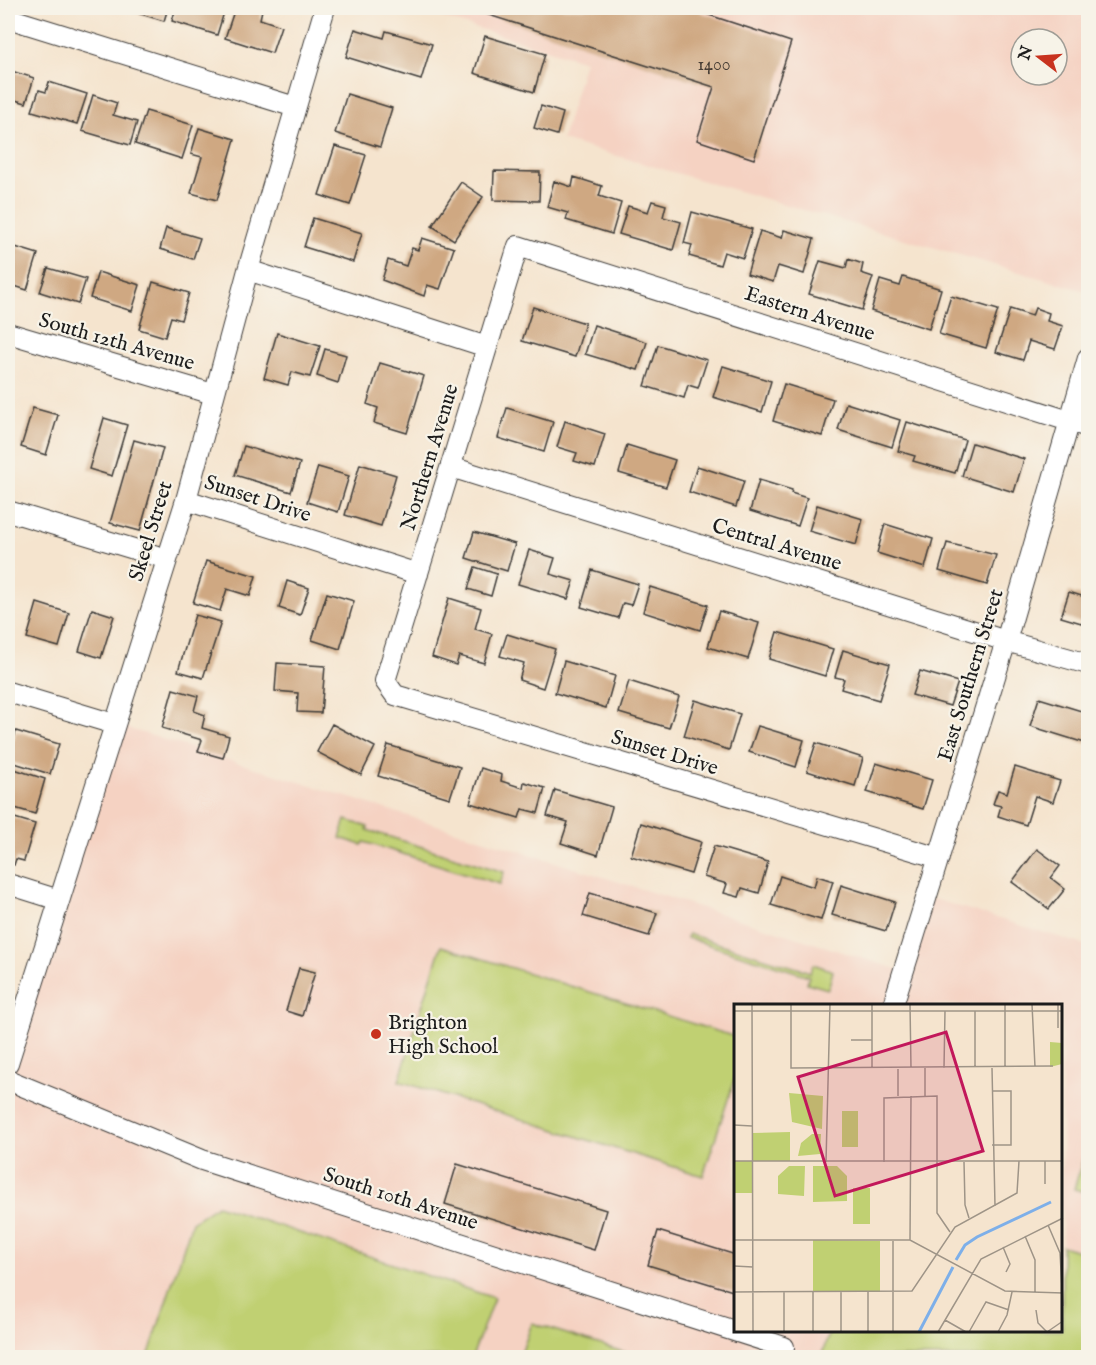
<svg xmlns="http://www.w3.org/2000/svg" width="1096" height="1365" viewBox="0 0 1096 1365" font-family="'IM FELL English',serif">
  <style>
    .built { fill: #f5d2c2; fill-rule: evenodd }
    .green { fill: #c0d072; stroke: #6e7647; stroke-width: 1.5 }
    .building { fill: #cfa882 }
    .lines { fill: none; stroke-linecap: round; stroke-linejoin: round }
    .minor-casing { stroke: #3d3a37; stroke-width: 22 }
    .minor { stroke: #fff; stroke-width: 20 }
    .poi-dot { fill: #c8321e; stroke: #f7f3e8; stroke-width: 2 }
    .labels { text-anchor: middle; stroke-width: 4.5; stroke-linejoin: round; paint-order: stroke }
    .number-label { font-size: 18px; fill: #493f36 }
    .street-label { font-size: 21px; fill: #1c1c1c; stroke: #f7f3e8 }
    .poi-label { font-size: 21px; fill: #1c1c1c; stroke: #f7f3e8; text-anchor: start }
    .inset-river { fill: none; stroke: #7dafe9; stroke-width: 3 }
    .inset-road { fill: none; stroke: #9e9487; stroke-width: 1.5 }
    .view { fill: #c2185b; fill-opacity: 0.15; stroke: #c2185b; stroke-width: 3 }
    .inset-edge { fill: none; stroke: #1c1c1c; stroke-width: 3 }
  </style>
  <rect width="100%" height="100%" fill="#f7f3e8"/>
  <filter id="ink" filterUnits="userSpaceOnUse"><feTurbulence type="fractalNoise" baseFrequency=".0167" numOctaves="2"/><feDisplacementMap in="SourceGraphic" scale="12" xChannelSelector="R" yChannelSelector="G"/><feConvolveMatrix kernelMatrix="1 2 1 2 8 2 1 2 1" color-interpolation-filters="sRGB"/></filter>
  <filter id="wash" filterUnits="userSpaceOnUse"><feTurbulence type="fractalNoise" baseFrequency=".008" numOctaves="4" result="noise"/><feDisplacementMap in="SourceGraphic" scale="24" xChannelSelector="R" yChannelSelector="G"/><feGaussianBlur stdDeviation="1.35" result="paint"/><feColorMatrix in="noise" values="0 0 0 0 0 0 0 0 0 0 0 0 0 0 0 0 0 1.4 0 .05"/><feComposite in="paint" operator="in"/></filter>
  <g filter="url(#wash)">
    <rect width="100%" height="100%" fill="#f5e4ce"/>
    <!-- built -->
    <path class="built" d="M411 8H1088V292L562 140 585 61ZM1021 39H1057V75H1021Z
      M114 724 903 971 927 897 1088 946V1357L8 1358V1063ZM736 1005H1062V1330H736Z"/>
    <!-- green -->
    <path class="green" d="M346 820 368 827 367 830 504 872 500 884 364 842 362 845 340 838Z
      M688 934 810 972 813 964 833 971 828 989 807 983 809 976 687 938Z
      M441 946 736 1037V1075L703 1176 399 1081Z
      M1088 1143V1193L1074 1189Z
      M217 1205 494 1298 472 1357H148L192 1222Z
      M1062 1246 1088 1254V1357H821L830 1331 1062 1330Z
      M532 1323 639 1357H520Z"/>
    <g id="blocks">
      <!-- building -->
      <path class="building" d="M121 8H168L164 21Z
        M176 8 225 9 217 35 172 21Z
        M235 8 262 10 260 19 281 26 272 53 225 38Z
        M467 8H702L700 12 791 42 754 159 697 140 714 87Z
        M355 29 384 38 386 31 432 44 421 80 346 57Z
        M485 36 545 54 534 92 474 73Z
        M8 70 34 78 26 103 8 98Z
        M49 82 87 94 77 124 32 111 39 90 46 92Z
        M347 94 392 108 380 147 335 133Z
        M93 95 117 103 113 115 137 122 130 145 82 131Z
        M541 106 563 113 557 135 534 128Z
        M146 111 193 125 182 159 135 144Z
        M199 128 235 139 217 200 191 193 202 157 191 154Z
        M335 146 366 155 350 205 319 195Z
        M494 171 540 172 539 201 493 200Z
        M574 177 602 186 599 196 621 203 612 234 566 220 568 213 547 207 554 181 572 187Z
        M461 182 483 197 454 240 432 226Z
        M652 201 666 205 663 217 681 222 673 250 619 234 628 206 648 212Z
        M692 212 752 229 743 258 724 252 720 265 689 256 692 245 684 243Z
        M313 218 362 233 353 262 304 247Z
        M166 228 200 238 193 259 160 249Z
        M784 230 814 239 804 274 778 266 773 282 747 274 760 231 782 238Z
        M422 238 454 248 440 289 427 285 424 296 382 280 388 260 406 266 412 248 418 250Z
        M12 246 38 254 27 290 8 284V257Z
        M848 259 863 264 861 273 873 277 862 310 809 294 820 261 846 268Z
        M48 268 86 279 78 304 40 292Z
        M98 272 140 285 132 311 90 298Z
        M903 277 941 289 929 329 871 311 880 280 900 286Z
        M153 282 189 293 181 320 171 317 165 337 139 329Z
        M951 296 998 310 986 348 939 334Z
        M533 307 585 323 575 357 522 341Z
        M1035 308 1049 313 1047 321 1063 326 1055 349 1029 341 1023 360 996 352 1010 309 1032 316Z
        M594 325 647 342 638 370 585 354Z
        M277 333 320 346 310 377 292 372 288 385 264 378Z
        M658 345 707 360 698 388 688 385 684 398 645 386Z
        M325 349 346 355 338 383 317 376Z
        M380 363 424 376 407 433 374 423 378 408 367 404Z
        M723 366 771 381 762 412 713 397Z
        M784 384 833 399 822 436 773 421Z
        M846 403 900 420 892 447 838 430Z
        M33 408 58 415 46 455 21 447Z
        M507 408 553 422 544 452 498 438Z
        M104 418 127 425 112 476 89 469Z
        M565 421 605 434 595 467 574 461 577 453 557 447Z
        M907 422 965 440 955 473 913 461 915 456 898 451Z
        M134 440 163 448 140 531 110 523Z
        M972 443 1024 459 1014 492 962 476Z
        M627 445 675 460 666 487 619 473Z
        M244 446 300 463 291 492 235 475Z
        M360 464 396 475 381 526 345 515Z
        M697 466 744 481 736 507 689 492Z
        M318 467 349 476 338 512 307 502Z
        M759 480 792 490 791 493 807 498 798 526 750 511Z
        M817 505 863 519 856 545 809 531Z
        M885 524 933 539 925 568 877 553Z
        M474 532 515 544 507 571 466 558Z
        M947 543 996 555 987 585 939 571Z
        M529 550 555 558 550 574 574 581 568 599 518 584Z
        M206 561 256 576 250 596 227 589 220 611 193 603Z
        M475 567 497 574 491 596 468 589Z
        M592 570 638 584 631 605 623 603 618 618 581 607Z
        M287 581 309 588 300 615 279 608Z
        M650 587 708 605 700 630 643 612Z
        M1069 592 1088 598V625L1061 617Z
        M327 593 354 601 340 649 312 640Z
        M449 598 481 608 475 629 492 634 484 663 459 656 456 665 432 657Z
        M37 603 69 613 59 647 27 638Z
        M92 609 114 616 101 658 79 651Z
        M719 611 759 623 748 659 708 647Z
        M195 615 221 622 203 678 178 671Z
        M777 632 833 649 825 676 769 659Z
        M507 634 555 649 543 688 519 680 524 663 500 656Z
        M843 650 890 664 879 700 841 689 844 679 835 677Z
        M564 661 615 676 606 708 555 693Z
        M277 663 325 666 321 713 297 712 298 693 275 691Z
        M920 671 958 682 950 706 912 695Z
        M629 681 679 697 669 728 619 713Z
        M173 689 198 696 194 711 205 715 202 728 229 736 223 758 198 751 202 740 162 728Z
        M1039 698 1088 713V744L1030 726Z
        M695 700 740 714 729 750 684 736Z
        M332 724 375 747 361 775 317 752Z
        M758 726 804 740 796 767 749 752Z
        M16 731 59 744 50 774 8 761Z
        M816 743 863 758 855 786 807 771Z
        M388 745 460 767 450 798 378 776Z
        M876 763 932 780 923 809 867 792Z
        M8 767 45 779 35 814 8 806Z
        M1015 767 1060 781 1053 802 1035 796 1026 825 998 816 1001 806 993 804 998 790 1007 793Z
        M481 768 502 775 501 781 523 788 524 782 545 788 538 813 522 809 519 818 470 803Z
        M555 790 612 807 598 855 561 843 568 822 547 816Z
        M8 816 35 824 24 861 16 859 14 865 8 863 11 854 8 853Z
        M641 823 701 842 691 874 631 856Z
        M714 846 768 862 759 893 742 888 739 897 724 893 727 884 704 877Z
        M1037 849 1060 866 1051 878 1065 889 1049 909 1012 882Z
        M780 876 814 887 817 876 833 881 821 920 771 905Z
        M841 885 895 902 886 931 832 915Z
        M590 893 657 913 649 936 583 916Z
        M299 968 315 972 302 1016 286 1011Z
        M457 1164 606 1210 594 1250 445 1204Z
        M658 1231 736 1255V1292L648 1265Z"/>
    </g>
  </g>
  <g filter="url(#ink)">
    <use href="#blocks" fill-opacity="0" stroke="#3d3a37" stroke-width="1.5"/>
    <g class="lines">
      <defs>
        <path id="minor" d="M8 18 295 107
          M248 270 487 347
          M8 333 213 394
          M451 467 1006 641 1088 664
          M186 500 418 574
          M8 511 167 559
          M8 692 114 724
          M939 858 395 695 385 681 518 246 1088 427
          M8 884 59 900
          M893 1005 1006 641 1088 358
          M8 1063 186 500 248 270 325 8
          M8 1080 202 1160 784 1347"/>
      </defs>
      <!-- minor casing -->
      <use href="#minor" class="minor-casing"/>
      <!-- minor -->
      <use href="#minor" class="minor"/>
    </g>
  </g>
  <!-- markers -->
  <circle class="poi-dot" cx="376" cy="1034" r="6"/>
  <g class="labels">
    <!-- number labels -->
    <g class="number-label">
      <text x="714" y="70">1400</text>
    </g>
    <!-- street labels -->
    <g class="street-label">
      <text transform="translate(810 313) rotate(18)" y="7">Eastern Avenue</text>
      <text transform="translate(117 341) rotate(16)" y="7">South 12th Avenue</text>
      <text transform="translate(429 457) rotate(-73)" y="7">Northern Avenue</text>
      <text transform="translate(258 498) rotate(18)" y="7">Sunset Drive</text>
      <text transform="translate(150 531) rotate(-73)" y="7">Skeel Street</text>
      <text transform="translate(777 544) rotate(17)" y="7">Central Avenue</text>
      <text transform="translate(970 675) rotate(-73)" y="7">East Southern Street</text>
      <text transform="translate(665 752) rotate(17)" y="7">Sunset Drive</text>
      <text transform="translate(401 1198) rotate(18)" y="7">South 10th Avenue</text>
    </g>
    <!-- poi labels -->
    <g class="poi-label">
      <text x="388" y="1029">Brighton<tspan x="388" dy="24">High School</tspan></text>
    </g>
  </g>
  <!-- overview -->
  <g transform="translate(734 1004)">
    <rect width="328" height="328" fill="#f5e4ce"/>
    <path d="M55 89 89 92 88 125 58 118ZM108 107H124V143H108ZM78 130H87L86 150 64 152 67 139ZM55 162H71L70 192 44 190V172ZM79 162H103L113 172V197L79 198ZM119 184H136V220H119Z" fill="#c0d072"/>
    <path d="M316 38 328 39V60L316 63ZM56 128V157H18V189H0V157H18V129ZM79 236 146 237V288H79Z" fill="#c0d072"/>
    <path class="inset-river" d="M222 256 231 241 243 233 317 198M185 328 219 263"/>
    <path class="inset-road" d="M18 0 19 328M57 0V64L319 62M176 0 177 64M271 0V63M298 0 301 63M0 7H329M324 24V0M117 36H138M241 63V7M138 64V0M210 64 211 7M258 64 261 202M164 92V65M191 92V64M0 121 18 122M258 141H277V87H258M0 157H329M92 158 96 0M150 158V94L203 92V209L216 228M230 158 231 201 235 214M311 180V157M314 221 326 249 329 302M291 232 301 256V289M0 236H176L271 287 329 289M176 236 177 92M159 237V328M269 243 276 260 272 268M0 262 19 263M0 288 178 287 221 223 283 189 285 157M50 288V328M79 288V328M107 288V328M134 288V328M302 306 304 319 313 328M211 316 232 328M204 328 247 255 329 214M235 328 252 298 275 306M264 328 273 311 278 288M313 328 329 317"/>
    <path class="view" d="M212 28 249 147 101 192 64 73Z"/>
    <rect width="328" height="328" class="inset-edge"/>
  </g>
  <!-- margin -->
  <rect width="1096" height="1365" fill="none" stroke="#f7f3e8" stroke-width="30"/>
  <!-- north arrow -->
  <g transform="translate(1039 57) rotate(287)"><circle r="28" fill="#f7f3e8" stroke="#9f9d96" stroke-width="1.5"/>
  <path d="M0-4.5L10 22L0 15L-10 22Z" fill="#c8321e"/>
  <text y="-9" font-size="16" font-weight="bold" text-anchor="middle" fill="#1c1c1c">N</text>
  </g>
</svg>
